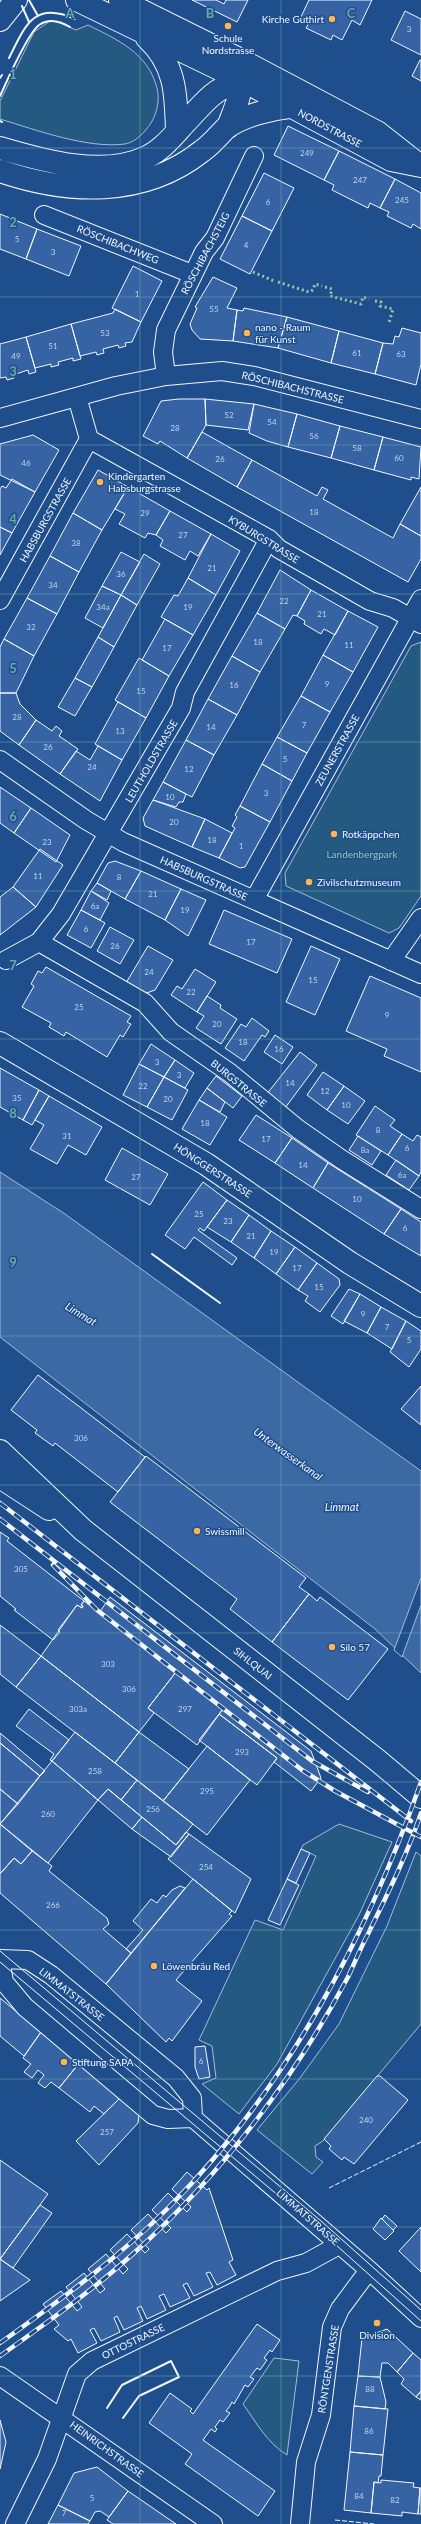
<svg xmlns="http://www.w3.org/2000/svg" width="421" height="2524" viewBox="0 0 421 2524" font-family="Lato,sans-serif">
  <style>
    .green { fill: #245a82; stroke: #a8bbd7 }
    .water { fill: #3b69a3; stroke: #a8bbd7 }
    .pier { fill: #1f4e8c; stroke: #a8bbd7 }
    .building { fill: #3563a3; stroke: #f2f6ff }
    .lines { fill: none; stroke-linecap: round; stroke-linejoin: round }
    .street-casing { stroke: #f2f6ff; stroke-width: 20 }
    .secondary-casing { stroke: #f2f6ff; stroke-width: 24 }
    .street { stroke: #1f4e8c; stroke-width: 18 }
    .secondary { stroke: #1f4e8c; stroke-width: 22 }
    .tram { stroke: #f2f6ff; stroke-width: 1 }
    .rail-casing { stroke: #f2f6ff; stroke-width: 4.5 }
    .rail { stroke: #1f4e8c; stroke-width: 3; stroke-dasharray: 9; stroke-linecap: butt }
    .hedge { stroke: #97c8a6; stroke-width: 3; stroke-dasharray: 2 3; stroke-linecap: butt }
    .fence { stroke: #f2f6ff; stroke-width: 1; stroke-dasharray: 5 2; stroke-linecap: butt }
    .wall { stroke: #f2f6ff; stroke-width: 2 }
    .grid { fill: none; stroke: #6aa9a8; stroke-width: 1; stroke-opacity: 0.55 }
    .poi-dot { fill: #ffb74d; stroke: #1f4e8c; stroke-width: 1.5 }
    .labels { text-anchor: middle; stroke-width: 3; stroke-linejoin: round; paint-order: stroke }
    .number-label { font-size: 8px; fill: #c3d1e8 }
    .poi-label { font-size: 10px; fill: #f2f6ff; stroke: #1f4e8c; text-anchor: start }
    .street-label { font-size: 10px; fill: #f2f6ff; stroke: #1f4e8c }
    .park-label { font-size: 10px; fill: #97c8a6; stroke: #1f4e8c }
    .water-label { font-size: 11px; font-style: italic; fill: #f2f6ff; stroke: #1f4e8c }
    .grid-label { font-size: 13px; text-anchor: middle; font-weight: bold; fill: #6aa9a8; stroke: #1f4e8c; stroke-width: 3; stroke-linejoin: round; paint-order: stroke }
  </style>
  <rect width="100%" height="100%" fill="#1f4e8c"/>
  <!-- green -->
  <path class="green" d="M50 21 60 23 76 30 88 25C118 40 148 53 157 88 160 100 157 113 151 123 145 132 136 142 125 144 88 149 36 130 0 119V101L34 32Z
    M421 642V896L399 928 389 933 286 886 285 873 411 646Z
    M339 1824 392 1842 359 1915 277 2064 239 2114 202 2084 216 2078 212 2046 199 2040 255 1920 283 1930 316 1856 301 1849 303 1845Z
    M416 1852 421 1856V2024L323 2141 315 2146 316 2157 323 2162 312 2174 257 2130 300 2078 339 2024 387 1926Z
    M274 2358 299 2361 287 2455C267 2443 256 2422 243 2404Z"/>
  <!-- water -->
  <path class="water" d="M0 1172 65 1214 421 1471V1673L375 1629 0 1337Z"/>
  <!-- pier -->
  <path class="pier" d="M421 1578V1605L402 1657 394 1650Z"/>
  <!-- building -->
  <path class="building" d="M192 0H216L224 4 226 0H248L237 22Z
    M309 0H372L360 25 352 20 342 40 333 35 331 40 306 28 309 23 300 19Z
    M405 11 421 19V55L391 40Z
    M420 60H421V81L412 76Z
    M288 126 339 151 324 180 274 155Z
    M339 151 395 179 380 208 370 203 368 208 332 190 334 185 324 180Z
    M264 173 294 188 272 231 242 216Z
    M395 179 421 193V229L413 224 411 228 387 216 389 212 380 208Z
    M0 214 37 229 26 259 0 249Z
    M242 216 272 231 250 274 220 259Z
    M37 229 81 246 69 276 26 259Z
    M133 266 162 281 141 322 112 308Z
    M213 277 237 288 227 308 237 310 233 341 200 339 192 330 190 324 197 308 195 307Z
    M244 308 287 317 278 348 233 341 237 310 243 311Z
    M115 309 141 322 132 342 125 343 126 346 119 348 118 345 103 349 104 353 97 355 96 352 80 356 71 324 113 313Z
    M287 317 339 331 331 363 278 348Z
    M71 324 81 359 73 361V358L58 362 59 365 51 367V364L35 368 26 337Z
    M402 328 421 333V364L416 385 375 374 383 343 393 344 395 336 399 337Z
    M339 331 383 343 375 374 331 363Z
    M26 337 36 372 29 374 28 370 13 375 14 378 7 380 6 377 0 378V344Z
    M179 399H205L206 425 187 458 160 441 158 444 143 436 161 401Z
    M205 399 254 404 248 430 206 425Z
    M254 404 297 414 288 447 267 441 249 433Z
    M297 414 340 426 331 458 288 447Z
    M340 426 383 437 374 470 331 458Z
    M202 432 252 460 237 487 187 458Z
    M33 435 59 450 35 492 0 475V444Z
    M383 437 421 447 419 479 411 477V480L374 470Z
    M252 460 317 496 322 487 328 490 323 499 393 538 400 524 421 536V559L408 582 237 487Z
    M98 470 128 487 102 530 73 513Z
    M12 479 35 492 12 533 0 527V489L2 486 6 488Z
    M128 487 170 511 156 535 148 533 145 538 119 524 125 514 115 509Z
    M421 487V536L400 524Z
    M170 511 211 534 198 556 190 551 185 560 160 546 163 540 156 535Z
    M73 513 102 530 79 572 50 556Z
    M0 527 12 533 0 555Z
    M211 534 240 551 216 595 188 578Z
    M121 552 140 562 121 595 102 586Z
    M144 554 160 564 137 605 121 595Z
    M50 556 79 572 57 614 27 598Z
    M280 570 311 590 297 616 293 615 285 629 257 613Z
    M188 578 216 595 193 635 161 617 174 595 178 596Z
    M102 586 121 595 103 628 85 618Z
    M311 590 348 611 335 635 324 629 321 634 304 624 305 621 297 616Z
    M121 595 137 605 114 647 98 637Z
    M27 598 57 614 34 656 4 639Z
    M348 611 378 627 353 672 323 655Z
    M257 613 285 629 260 672 232 656Z
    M165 619 193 635 169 676 142 660Z
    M98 637 114 647 92 687 75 678Z
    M4 639 34 656 16 693H0V647Z
    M323 655 353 672 330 712 301 696Z
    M232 656 260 672 237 715 208 699Z
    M139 658 169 676 146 718 115 700Z
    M75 678 92 687 75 716 58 707Z
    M0 693H16L20 704 36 720 19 745 0 731Z
    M301 696 330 712 307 753 277 737Z
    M208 699 237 715 214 755 186 740Z
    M118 702 146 718 122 760 95 744Z
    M36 720 52 731 56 726 62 731 59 736 78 749 60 774 19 745Z
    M277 737 307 753 292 781 262 764Z
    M186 740 214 755 192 797 163 782Z
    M98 746 122 760 100 801 60 774 76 751 90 760Z
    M262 764 292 781 270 822 240 806Z
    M163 782 186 794 183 802H179L176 807 153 800Z
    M0 787 31 808 14 833 0 823Z
    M153 800 205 819 192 847 145 826 143 818Z
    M240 806 270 822 245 867 240 868 219 858 235 828 232 826 237 817 235 815Z
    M31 808 70 835 56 862 14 833Z
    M205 819 232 833 219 858 192 847Z
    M40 849 63 865 36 907 13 887Z
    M115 861 141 871 125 899 97 883 108 863Z
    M141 871 181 889 165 920 125 899Z
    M97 883 111 891 107 900 91 891Z
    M13 887 36 907 0 935V897Z
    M181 889 206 900 188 936 165 920Z
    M91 891 109 903 100 920 81 910Z
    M81 910 105 923 91 948 67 935Z
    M224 910 292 939 277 973 209 944Z
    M110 927 134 940 120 964 97 951Z
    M148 946 173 960 155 990 144 994 126 983Z
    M311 946 340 959 315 1015 286 1002Z
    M46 967 131 1016 127 1022 131 1024 123 1037 120 1035 107 1057 66 1032 64 1036 49 1027 51 1023 22 1007 34 986 31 984 38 971 42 973Z
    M195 969 216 982 197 1012 171 995 177 986 182 989Z
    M370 976 421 998V1072L384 1056 387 1049 346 1031Z
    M207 996 221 1005 220 1008 237 1019 221 1044 196 1028 204 1016 197 1012Z
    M252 1018 269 1031 265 1037 262 1035 244 1061 225 1048 241 1024 246 1027Z
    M275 1035 293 1047 282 1064 264 1052Z
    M151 1044 175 1060 164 1077 139 1064Z
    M300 1052 317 1065 285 1108 266 1095Z
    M175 1060 194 1073 185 1088 164 1077Z
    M139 1064 164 1077 147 1107 123 1095Z
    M0 1068 39 1090 23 1120 0 1107Z
    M323 1072 344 1086 327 1110 307 1095Z
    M216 1076 242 1096 233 1108 207 1088Z
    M164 1077 188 1090 172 1120 147 1107Z
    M344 1086 365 1101 348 1124 327 1110Z
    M207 1088 225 1102 220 1112 199 1100Z
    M39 1090 49 1096 32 1125 23 1120Z
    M49 1096 102 1127 86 1155 68 1145 57 1164 30 1149 44 1125 35 1120Z
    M199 1100 227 1117 210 1145 182 1129Z
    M375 1106 395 1120 390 1126 402 1134 388 1155 356 1135Z
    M256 1115 292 1138 275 1163 239 1140Z
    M402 1134 413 1141 417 1135 421 1137V1172L419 1176 388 1155Z
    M358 1136 381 1151 372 1165 349 1150Z
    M292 1138 328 1163 313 1188 275 1163Z
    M122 1148 168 1174 150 1205 105 1180Z
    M396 1160 419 1176 409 1190 386 1175Z
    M328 1163 401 1209 384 1234 313 1188Z
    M203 1182 227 1200 204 1231 200 1228 198 1230 237 1258 232 1265 194 1237 185 1249 165 1235Z
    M227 1200 249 1215 231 1242 207 1227Z
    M401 1209 421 1222V1256L384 1234Z
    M249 1215 271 1231 254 1258 231 1242Z
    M271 1231 295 1247 276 1274 254 1258Z
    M295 1247 317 1263 298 1290 276 1274Z
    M317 1263 339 1279 340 1285 320 1312 305 1301 308 1296 298 1290Z
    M349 1289 360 1294 343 1324 331 1316Z
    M360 1294 381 1307 367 1333 344 1321Z
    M381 1307 406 1321 392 1349 367 1333Z
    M406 1321 421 1331V1349L409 1367 390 1352Z
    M38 1375 145 1457 118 1492 55 1443 53 1446 35 1433 37 1430 11 1410Z
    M421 1386V1425L401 1409Z
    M146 1456 306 1578 299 1587 309 1594 272 1642 230 1609 237 1599 110 1502Z
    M0 1532 9 1538 7 1541 84 1601 81 1605 83 1606 82 1608 77 1605 58 1630 60 1632 53 1640 14 1610 16 1609 0 1596Z
    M309 1594 317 1601 320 1597 388 1649 348 1700 272 1642Z
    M110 1597 311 1751 321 1778 311 1791 274 1762 277 1758 219 1714 223 1709 99 1613Z
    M84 1601 176 1672 148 1708 154 1713 139 1732 41 1656 77 1605 82 1608 83 1606 81 1605Z
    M0 1625 41 1656 16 1687 0 1674Z
    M41 1656 139 1732 115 1763 16 1687Z
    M176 1672 223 1709 197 1745 148 1708Z
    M29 1709 69 1740 52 1761 50 1760 54 1754 16 1726Z
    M219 1714 277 1758 257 1785 199 1740Z
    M75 1732 137 1780 121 1800 108 1789 98 1800 52 1761Z
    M139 1732 189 1769 163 1801 115 1763Z
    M0 1733 45 1771 40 1776 0 1743Z
    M0 1743 40 1776 18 1804 0 1789Z
    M207 1746 250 1780 207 1835 163 1801Z
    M52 1761 98 1800 48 1863 0 1824Z
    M137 1780 193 1824 176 1845 121 1800Z
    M0 1789 18 1804 0 1824 32 1851 21 1864 14 1858 0 1874Z
    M108 1789 142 1817 132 1829 98 1800Z
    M142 1817 176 1845 186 1832 189 1834 171 1857 132 1829Z
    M189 1834 251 1879 235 1913 168 1859Z
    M301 1849 310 1853 296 1883 287 1879Z
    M32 1851 52 1866 49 1871 107 1918 109 1924 103 1929 131 1953 106 1984 0 1893V1874L14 1858 21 1864Z
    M193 1879 232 1911 229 1914 232 1916 176 1980 202 2001 172 2041 169 2038 166 2042 106 1984Z
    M287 1879 299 1885 280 1925 268 1920Z
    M180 1886 185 1888 131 1953 126 1949 143 1930 133 1921 151 1899 157 1903 163 1895 166 1897 172 1890Z
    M0 1998 41 2032 24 2056 0 2036Z
    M41 2032 80 2062 59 2088 51 2082 45 2088 38 2083 44 2075 38 2070 32 2078 24 2072 31 2064 23 2058Z
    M205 2046 210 2077 199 2079 195 2067V2047Z
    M80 2062 120 2098 104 2114 94 2106 90 2112 59 2088Z
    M377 2076H380L408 2100 354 2164 344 2157 342 2160 329 2149 331 2146 324 2139Z
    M120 2098 139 2115 138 2123 99 2165 76 2141Z
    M0 2160 48 2194 0 2259 30 2280 0 2301Z
    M187 2172 207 2190 209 2188 233 2260 229 2262 236 2275 217 2285 210 2272 206 2273 213 2287 194 2296 187 2283 183 2285 190 2298 170 2307 164 2294 159 2296 166 2310 147 2319 141 2306 137 2308 143 2321 124 2330 117 2316 114 2318 120 2332 101 2341 94 2328 90 2330 97 2343 78 2353 71 2339 68 2341 54 2329 59 2325 43 2304 61 2291 77 2311 82 2307 66 2287 84 2273 100 2293 105 2289 88 2269 106 2254 123 2274 128 2269 110 2250 127 2234 145 2253 149 2249 131 2230 148 2214 166 2233 171 2228 152 2210 168 2193 187 2212 191 2207 172 2189Z
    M40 2205 52 2213 13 2268 0 2259Z
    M385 2215 397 2226 393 2230 382 2219Z
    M381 2218 394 2231 385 2240 373 2229Z
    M421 2227V2272L399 2251Z
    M257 2324 280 2340 272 2352 270 2350 264 2358 267 2360 260 2370 257 2368 250 2377 254 2379 248 2387 245 2385 234 2404 232 2402 230 2406 226 2411 230 2413 223 2422 220 2420 215 2427 217 2429 215 2432 211 2429 203 2440 275 2491 258 2516 185 2464 192 2454 149 2423 170 2393 192 2409 190 2411 193 2414Z
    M387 2329 413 2353 397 2372 388 2363H382L380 2377 358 2376 362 2338Z
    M413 2353 421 2360V2391L416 2397 401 2384 404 2379 397 2372Z
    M358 2376 380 2377 386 2402 385 2409 354 2406Z
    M421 2391V2400L416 2397Z
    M354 2406 388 2409 383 2455 350 2452Z
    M0 2420 6 2442 0 2469Z
    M350 2452 383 2455 381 2476H379L378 2483 374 2482 371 2513 344 2510Z
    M97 2467 128 2491 109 2517 100 2511 95 2512 90 2521 58 2505 74 2473Z
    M381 2480 414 2483 413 2487 420 2488 418 2514 402 2512V2516L371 2513 374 2482 381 2483Z
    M420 2488H421V2514H418Z
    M128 2491 176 2524H113L107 2520Z
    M58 2505 90 2521 88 2524H48Z"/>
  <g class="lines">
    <defs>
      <path id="street" d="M44 215 192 274
        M166 376 163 352 166 330 204 252 215 238 254 156
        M77 397 89 439
        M0 418 116 386 166 376 222 371 254 376 421 419
        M89 439 269 539 279 549 370 601 393 608 421 624
        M0 600 89 439
        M0 760 86 820 123 842 421 974
        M254 900 421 599
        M39 942 145 1003 171 1032 230 1073 298 1129 341 1159 421 1209
        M6 960 39 942 61 914 181 708 185 692 269 539
        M391 961 421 918
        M0 1959 28 1960 51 1975 176 2078 192 2098 193 2118 369 2270 421 2318
        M0 1959 4 1982 25 2007 153 2115 168 2119 193 2118
        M0 2376 213 2524
        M15 2524 47 2459 77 2374 92 2361 277 2271 306 2263 339 2245
        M300 2524 306 2462 321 2415 332 2327 340 2309 369 2270"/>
      <path id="secondary" d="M77 0 242 80 391 160 421 166
        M120 0 237 58 377 132 419 165
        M0 20 16 0
        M147 38C176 65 176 94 177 132
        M228 127C235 108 245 89 239 69
        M0 148C44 161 103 178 147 157 162 150 173 136 184 124 207 100 214 86 249 79
        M0 171C67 194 143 198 202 151 211 145 218 136 226 128 242 116 270 109 289 107
        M0 1043 206 1164 350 1263 421 1306
        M0 1451 83 1530 377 1760 421 1797
        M0 1477 49 1509"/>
    </defs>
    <!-- street casing -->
    <use href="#street" class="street-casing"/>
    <!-- secondary casing -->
    <use href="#secondary" class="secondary-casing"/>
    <!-- street -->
    <use href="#street" class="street"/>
    <!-- secondary -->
    <use href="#secondary" class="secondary"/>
    <!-- tram -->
    <path class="tram" d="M0 1951 321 2221 421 2310
      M0 1962 317 2228 421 2321"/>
    <defs>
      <path id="rail" d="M0 1503 411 1821
        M0 1519 312 1761 368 1792
        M53 1565 97 1610 302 1770 335 1791 421 1837
        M0 2343C59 2301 117 2259 168 2208 285 2091 367 1937 421 1782
        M0 2356C46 2323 92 2291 134 2253 220 2176 294 2079 348 1977 355 1962 361 1947 369 1932 388 1893 407 1855 421 1813"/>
    </defs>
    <!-- rail casing -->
    <use href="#rail" class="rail-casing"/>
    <!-- rail -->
    <use href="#rail" class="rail"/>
    <!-- hedge -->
    <path class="hedge" d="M253 272 274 281
      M278 282 309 292 313 290 315 284 322 286
      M325 287 332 289 330 296 361 304 363 297 369 299
      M375 301 381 302 380 306 393 309 389 323"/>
    <!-- fence -->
    <path class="fence" d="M329 2188 421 2142
      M335 2520 374 2524"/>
    <!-- wall -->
    <path class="wall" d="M29 0 38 16
      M22 6 29 22
      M9 58C25 26 34 0 75 19
      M0 78 2 75
      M0 96C7 81 27 34 39 25 49 18 60 21 70 27
      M0 121 2 122
      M152 1254 220 1303
      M107 2408 122 2385 171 2361 179 2377 139 2396 123 2418"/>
  </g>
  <!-- grid -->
  <path class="grid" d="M140 0V2524M281 0V2524M0 148H421M0 297H421M0 445H421M0 594H421M0 742H421M0 891H421M0 1039H421M0 1188H421M0 1336H421M0 1485H421M0 1633H421M0 1782H421M0 1930H421M0 2079H421M0 2227H421M0 2376H421"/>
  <!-- markers -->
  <g class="poi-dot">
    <circle cx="332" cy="19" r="4"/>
    <circle cx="228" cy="26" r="4"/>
    <circle cx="247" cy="333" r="4"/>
    <circle cx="100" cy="482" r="4"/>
    <circle cx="334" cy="834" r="4"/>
    <circle cx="309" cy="882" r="4"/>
    <circle cx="197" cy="1531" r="4"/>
    <circle cx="332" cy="1647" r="4"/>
    <circle cx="154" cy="1966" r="4"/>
    <circle cx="64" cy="2062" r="4"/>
    <circle cx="377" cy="2323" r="4"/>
  </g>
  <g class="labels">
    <!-- number labels -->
    <g class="number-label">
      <text x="409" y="32">3</text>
      <text x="307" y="156">249</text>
      <text x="360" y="183">247</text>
      <text x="402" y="203">245</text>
      <text x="268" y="205">6</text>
      <text x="17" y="242">5</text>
      <text x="246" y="248">4</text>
      <text x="53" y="255">3</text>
      <text x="137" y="297">1</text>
      <text x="214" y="312">55</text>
      <text x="105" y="336">53</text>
      <text x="53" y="349">51</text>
      <text x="357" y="356">61</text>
      <text x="401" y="357">63</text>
      <text x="16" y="359">49</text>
      <text x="229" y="418">52</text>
      <text x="272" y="425">54</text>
      <text x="175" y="431">28</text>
      <text x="314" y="439">56</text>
      <text x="357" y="451">58</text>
      <text x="399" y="461">60</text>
      <text x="220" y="462">26</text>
      <text x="26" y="466">46</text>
      <text x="314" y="515">18</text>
      <text x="145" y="516">29</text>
      <text x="183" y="538">27</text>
      <text x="76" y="546">38</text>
      <text x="212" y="571">21</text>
      <text x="121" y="577">36</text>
      <text x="53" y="588">34</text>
      <text x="284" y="604">22</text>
      <text x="103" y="610">34a</text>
      <text x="188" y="610">19</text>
      <text x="322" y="617">21</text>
      <text x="31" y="630">32</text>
      <text x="258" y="645">18</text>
      <text x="349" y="648">11</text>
      <text x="167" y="651">17</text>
      <text x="327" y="687">9</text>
      <text x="234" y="688">16</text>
      <text x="141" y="694">15</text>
      <text x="17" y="720">28</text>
      <text x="304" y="728">7</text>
      <text x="211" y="730">14</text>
      <text x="120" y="734">13</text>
      <text x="48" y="750">26</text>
      <text x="285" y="762">5</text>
      <text x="92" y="770">24</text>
      <text x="189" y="772">12</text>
      <text x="266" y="796">3</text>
      <text x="170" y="800">10</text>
      <text x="174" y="825">20</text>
      <text x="212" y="843">18</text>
      <text x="47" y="845">23</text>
      <text x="241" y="849">1</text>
      <text x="38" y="879">11</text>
      <text x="119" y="880">8</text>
      <text x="153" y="897">21</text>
      <text x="95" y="909">6a</text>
      <text x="185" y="913">19</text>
      <text x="86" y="932">6</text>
      <text x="251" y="945">17</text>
      <text x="115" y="949">26</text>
      <text x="149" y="975">24</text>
      <text x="313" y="983">15</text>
      <text x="191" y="995">22</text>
      <text x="79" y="1010">25</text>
      <text x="387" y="1018">9</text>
      <text x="217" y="1027">20</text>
      <text x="243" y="1045">18</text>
      <text x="279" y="1052">16</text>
      <text x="157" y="1065">3</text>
      <text x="179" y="1078">3</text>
      <text x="290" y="1086">14</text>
      <text x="143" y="1089">22</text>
      <text x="325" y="1094">12</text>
      <text x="17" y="1101">35</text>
      <text x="168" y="1102">20</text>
      <text x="346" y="1108">10</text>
      <text x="205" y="1126">18</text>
      <text x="378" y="1133">8</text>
      <text x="67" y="1139">31</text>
      <text x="266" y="1142">17</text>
      <text x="407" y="1151">6</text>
      <text x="365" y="1153">8a</text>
      <text x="303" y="1168">14</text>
      <text x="402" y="1178">6a</text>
      <text x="136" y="1180">27</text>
      <text x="357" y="1202">10</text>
      <text x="199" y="1217">25</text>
      <text x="228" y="1224">23</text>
      <text x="405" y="1231">6</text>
      <text x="251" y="1239">21</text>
      <text x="274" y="1255">19</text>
      <text x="297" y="1271">17</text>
      <text x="319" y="1290">15</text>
      <text x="363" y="1317">9</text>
      <text x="387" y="1330">7</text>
      <text x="409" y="1343">5</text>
      <text x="81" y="1441">306</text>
      <text x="21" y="1572">305</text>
      <text x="108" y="1667">303</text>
      <text x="129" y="1692">306</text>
      <text x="78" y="1712">303a</text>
      <text x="185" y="1712">297</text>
      <text x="242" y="1755">293</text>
      <text x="95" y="1774">258</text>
      <text x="207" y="1794">295</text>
      <text x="153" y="1812">256</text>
      <text x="48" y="1817">260</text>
      <text x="206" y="1870">254</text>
      <text x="53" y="1908">266</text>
      <text x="201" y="2064">6</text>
      <text x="366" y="2123">240</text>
      <text x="107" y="2135">257</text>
      <text x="370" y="2392">88</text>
      <text x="369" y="2434">86</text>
      <text x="359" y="2499">84</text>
      <text x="92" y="2501">5</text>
      <text x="395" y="2503">82</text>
      <text x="64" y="2516">7</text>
    </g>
    <!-- poi labels -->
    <g class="poi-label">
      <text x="324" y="23" text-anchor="end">Kirche Guthirt</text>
      <text x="228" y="42" text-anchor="middle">Schule<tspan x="228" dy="12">Nordstrasse</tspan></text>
      <text x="255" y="331">nano - Raum<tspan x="255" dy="12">für Kunst</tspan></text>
      <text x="108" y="480">Kindergarten<tspan x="108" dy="12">Habsburgstrasse</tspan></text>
      <text x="342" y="838">Rotkäppchen</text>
      <text x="317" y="886">Zivilschutzmuseum</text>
      <text x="205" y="1535">Swissmill</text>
      <text x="340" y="1651">Silo 57</text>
      <text x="162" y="1970">Löwenbräu Red</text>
      <text x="72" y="2066">Stiftung SAPA</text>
      <text x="377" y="2339" text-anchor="middle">Division</text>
    </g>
    <!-- street labels -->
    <g class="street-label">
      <text transform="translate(330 128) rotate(28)" y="4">NORDSTRASSE</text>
      <text transform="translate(118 244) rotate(22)" y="4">RÖSCHIBACHWEG</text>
      <text transform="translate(205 253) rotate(-62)" y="4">RÖSCHIBACHSTEIG</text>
      <text transform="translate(293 387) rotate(14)" y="4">RÖSCHIBACHSTRASSE</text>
      <text transform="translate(45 520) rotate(-61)" y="4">HABSBURGSTRASSE</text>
      <text transform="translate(264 539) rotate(32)" y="4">KYBURGSTRASSE</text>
      <text transform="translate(337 750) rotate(-61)" y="4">ZEUNERSTRASSE</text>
      <text transform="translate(151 761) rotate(-60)" y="4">LEUTHOLDSTRASSE</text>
      <text transform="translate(204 878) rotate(24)" y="4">HABSBURGSTRASSE</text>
      <text transform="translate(239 1083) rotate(39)" y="4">BURGSTRASSE</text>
      <text transform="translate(213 1170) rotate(33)" y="4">HÖNGGERSTRASSE</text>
      <text transform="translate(253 1663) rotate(38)" y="4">SIHLQUAI</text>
      <text transform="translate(72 1994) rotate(38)" y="4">LIMMATSTRASSE</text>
      <text transform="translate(308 2217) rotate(41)" y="4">LIMMATSTRASSE</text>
      <text transform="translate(133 2341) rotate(-26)" y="4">OTTOSTRASSE</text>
      <text transform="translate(328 2369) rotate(-81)" y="4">RÖNTGENSTRASSE</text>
      <text transform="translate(107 2449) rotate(36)" y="4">HEINRICHSTRASSE</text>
    </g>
    <!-- park labels -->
    <g class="park-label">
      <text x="362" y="858">Landenbergpark</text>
    </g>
    <!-- water labels -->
    <g class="water-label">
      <text transform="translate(81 1314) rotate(31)" y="4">Limmat</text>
      <text transform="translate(288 1454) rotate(36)" y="4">Unterwasserkanal</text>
      <text x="342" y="1511">Limmat</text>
    </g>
  </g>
  <g class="grid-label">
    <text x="70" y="18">A</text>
    <text x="210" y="18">B</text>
    <text x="351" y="18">C</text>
    <text x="13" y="79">1</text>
    <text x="13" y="227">2</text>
    <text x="13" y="376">3</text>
    <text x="13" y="524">4</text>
    <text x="13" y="673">5</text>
    <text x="13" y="821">6</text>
    <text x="13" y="970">7</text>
    <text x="13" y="1118">8</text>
    <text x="13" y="1267">9</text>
  </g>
</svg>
